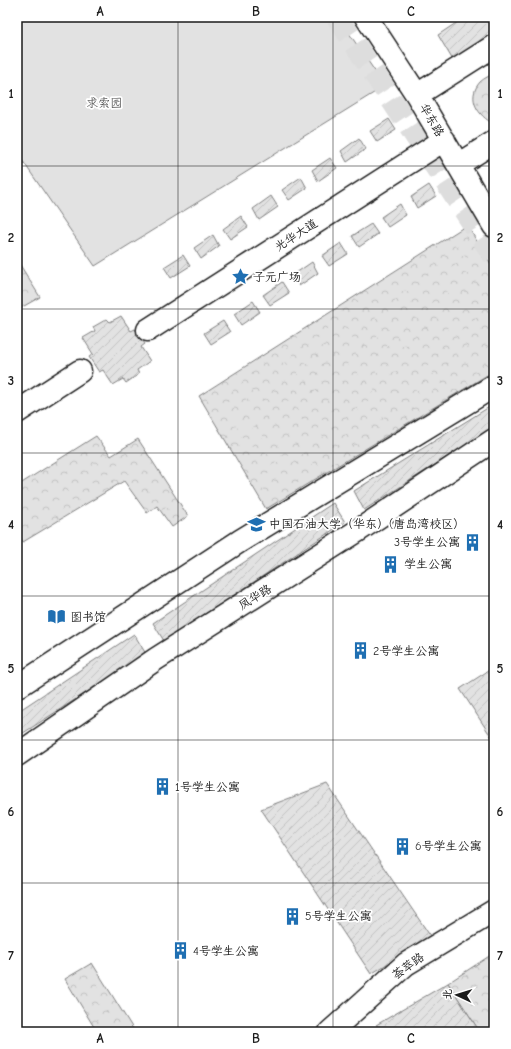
<svg xmlns="http://www.w3.org/2000/svg" width="511" height="1049" viewBox="0 0 511 1049" font-family="'Comic Neue','LXGW WenKai TC',sans-serif">
  <style>
    .forest { fill: url(#forest-crowns); stroke: #7f7f7f }
    .park { fill: #e2e2e2; stroke: #7f7f7f }
    .garden { fill: url(#garden-furrows); stroke: #7f7f7f }
    .lines { fill: none; stroke-linecap: round; stroke-linejoin: round }
    .major-tunnel { stroke: #ddd; stroke-width: 22; stroke-dasharray: 22 11; stroke-linecap: butt }
    .minor-casing { stroke: #1c1c1c; stroke-width: 25 }
    .minor { stroke: #fff; stroke-width: 22 }
    .grid { fill: none; stroke: #1c1c1c; stroke-width: 1; stroke-opacity: 0.55 }
    .labels { text-anchor: middle; stroke-width: 3.5; stroke-linejoin: round; paint-order: stroke }
    .park-label { font-size: 12px; fill: #575757; stroke: #fff }
    .street-label { font-size: 12px; fill: #1c1c1c; stroke: #fff }
    .poi-label { font-size: 12px; fill: #1c1c1c; stroke: #fff; text-anchor: start }
    .neatline { fill: none; stroke: #1c1c1c; stroke-width: 1.5 }
    .grid-label { font-size: 13px; text-anchor: middle; font-weight: bold; fill: #1c1c1c }
  </style>
  <defs>
    <pattern id="forest-crowns" width="20" height="18" patternUnits="userSpaceOnUse"><rect width="20" height="18" fill="#e2e2e2"/><path d="M2 6a3 3 0 1 1 6 0M12 15a3 3 0 1 1 6 0" fill="none" stroke="#c1c1c1"/></pattern>
    <pattern id="garden-furrows" width="10" height="10" patternUnits="userSpaceOnUse"><rect width="10" height="10" fill="#e2e2e2"/><path d="M-1 1l2-2M0 10L10 0M9 11l2-2" fill="none" stroke="#c1c1c1"/></pattern>
  </defs>
  <rect width="100%" height="100%" fill="#fff"/>
  <filter id="ink" filterUnits="userSpaceOnUse"><feTurbulence type="fractalNoise" baseFrequency=".025" numOctaves="2"/><feDisplacementMap in="SourceGraphic" scale="8" xChannelSelector="R" yChannelSelector="G"/><feConvolveMatrix kernelMatrix="1 2 1 2 8 2 1 2 1" color-interpolation-filters="sRGB"/></filter>
  <g filter="url(#ink)">
    <!-- forest -->
    <path class="forest" d="M494 73V124C478 116 466 98 480 82 484 78 490 76 494 73Z
      M467 225 494 269V371L266 509 199 396Z
      M17 260 40 297 17 310Z
      M96 436 111 456 138 439 188 516 172 527 157 506 147 513 124 481 23 542 17 531V486Z
      M494 953V995L488 1000 494 1009V1032H480L448 983Z
      M92 963 135 1032H97L65 979Z"/>
    <!-- park -->
    <path class="park" d="M17 17H338L385 86 95 266 22 160 17 164Z"/>
    <!-- garden -->
    <path class="garden" d="M465 17H494V36L454 62 438 35Z
      M389 119 396 130 377 142 370 131Z
      M359 138 366 149 347 162 341 151Z
      M330 158 337 168 318 181 312 170Z
      M301 177 307 188 289 200 282 190Z
      M429 185 436 196 417 208 411 197Z
      M271 196 278 207 259 220 253 209Z
      M400 204 406 215 388 227 381 217Z
      M241 216 248 227 230 239 223 229Z
      M371 224 378 234 359 247 352 236Z
      M213 235 219 246 201 259 194 248Z
      M341 243 348 254 329 266 322 256Z
      M183 255 190 266 171 278 164 267Z
      M312 262 318 273 299 286 293 275Z
      M282 282 289 293 270 305 263 295Z
      M253 301 260 312 241 325 234 314Z
      M121 316 131 331 135 329 145 344 141 347 150 361 137 370 139 374 126 383 123 379 113 385 103 370 99 372 89 357 93 354 83 338 95 331 93 327 107 319 110 322Z
      M223 321 230 332 211 344 204 333Z
      M494 404V427L364 510 354 491Z
      M333 503 345 522 164 641 153 623Z
      M134 634 146 654 17 737V712Z
      M494 667V741L460 689Z
      M327 784 431 937 371 974 261 809Z
      M448 983 480 1032H388L376 1025Z"/>
    <g class="lines">
      <!-- major-tunnel -->
      <path class="major-tunnel" d="M337 17 494 256"/>
      <defs>
        <path id="minor" d="M366 17 417 95 494 226
          M417 95 494 46
          M459 164 494 142
          M148 330 444 140
          M17 412 80 371
          M17 687 240 541 494 386
          M17 755 156 659 359 530 494 440
          M330 1032 406 964 494 911"/>
      </defs>
      <!-- minor casing -->
      <use href="#minor" class="minor-casing"/>
      <!-- minor -->
      <use href="#minor" class="minor"/>
    </g>
  </g>
  <!-- grid -->
  <path class="grid" d="M178 17V1032M333 17V1032M17 166H494M17 309H494M17 453H494M17 596H494M17 740H494M17 883H494"/>
  <!-- icons -->
  <defs>
    <symbol id="sight-bare" viewBox="-9 -9 18 18"><path d="M0-6L1.8-2.2L6-1.7L2.9 1.2L3.7 5.4L0 3.3L-3.7 5.4L-2.9 1.2L-6-1.7L-1.8-2.2Z" fill="#1f6fb2" stroke="#fff" stroke-width="2.5" paint-order="stroke"/></symbol>
    <symbol id="university-bare" viewBox="-9 -9 18 18"><path d="M0-5L7-2L0 1L-7-2ZM-4 1L0 2.5L4 1V4Q0 6-4 4Z" fill="#1f6fb2" stroke="#fff" stroke-width="2.5" paint-order="stroke"/></symbol>
    <symbol id="building-bare" viewBox="-9 -9 18 18"><path d="M-4-6H4V6H1V3H-1V6H-4ZM-2.5-4.3h1.7v1.8h-1.7ZM.8-4.3h1.7v1.8H.8ZM-2.5-1h1.7V.8h-1.7ZM.8-1h1.7V.8H.8Z" fill="#1f6fb2" stroke="#fff" stroke-width="2.5" paint-order="stroke"/></symbol>
    <symbol id="library-bare" viewBox="-9 -9 18 18"><path d="M-6-4Q-3-5.5-.7-3.5V5Q-3 3-6 4ZM6-4Q3-5.5 .7-3.5V5Q3 3 6 4Z" fill="#1f6fb2" stroke="#fff" stroke-width="2.5" paint-order="stroke"/></symbol>
  </defs>
  <g fill-rule="evenodd">
    <use href="#sight-bare" x="228" y="264" width="25" height="25"/>
    <use href="#university-bare" x="244" y="512" width="25" height="25"/>
    <use href="#building-bare" x="460" y="530" width="25" height="25"/>
    <use href="#building-bare" x="378" y="552" width="25" height="25"/>
    <use href="#library-bare" x="44" y="604" width="25" height="25"/>
    <use href="#building-bare" x="348" y="638" width="25" height="25"/>
    <use href="#building-bare" x="150" y="774" width="25" height="25"/>
    <use href="#building-bare" x="390" y="834" width="25" height="25"/>
    <use href="#building-bare" x="280" y="904" width="25" height="25"/>
    <use href="#building-bare" x="168" y="938" width="25" height="25"/>
  </g>
  <g class="labels">
    <!-- park labels -->
    <g class="park-label">
      <text x="104" y="107">求索园</text>
    </g>
    <!-- street labels -->
    <g class="street-label">
      <text transform="translate(432 120) rotate(60)" y="4">华东路</text>
      <text transform="translate(296 235) rotate(-33)" y="4">光华大道</text>
      <text transform="translate(255 597) rotate(-32)" y="4">凤华路</text>
      <text transform="translate(408 966) rotate(-36)" y="4">荟萃路</text>
    </g>
    <!-- poi labels -->
    <g class="poi-label">
      <text x="253" y="281">子元广场</text>
      <text x="269" y="528">中国石油大学（华东）(唐岛湾校区)</text>
      <text x="460" y="546" text-anchor="end">3号学生公寓</text>
      <text x="404" y="568">学生公寓</text>
      <text x="70" y="621">图书馆</text>
      <text x="373" y="655">2号学生公寓</text>
      <text x="175" y="791">1号学生公寓</text>
      <text x="415" y="850">6号学生公寓</text>
      <text x="305" y="920">5号学生公寓</text>
      <text x="193" y="955">4号学生公寓</text>
    </g>
  </g>
  <!-- margin -->
  <rect width="511" height="1049" fill="none" stroke="#fff" stroke-width="44"/>
  <!-- north arrow -->
  <g transform="translate(457 995) rotate(274)" stroke="#ffffff" stroke-width="3" paint-order="stroke">
  <path d="M0-3L7 15L0 10L-7 15Z" fill="#1c1c1c"/>
  <text y="-6" font-size="11" font-weight="bold" text-anchor="middle" fill="#1c1c1c">北</text>
  </g>
  <rect x="22" y="22" width="467" height="1005" class="neatline"/>
  <g class="grid-label">
    <text x="100" y="16">A</text>
    <text x="256" y="16">B</text>
    <text x="411" y="16">C</text>
    <text x="11" y="98">1</text>
    <text x="500" y="98">1</text>
    <text x="11" y="242">2</text>
    <text x="500" y="242">2</text>
    <text x="11" y="385">3</text>
    <text x="500" y="385">3</text>
    <text x="11" y="529">4</text>
    <text x="500" y="529">4</text>
    <text x="11" y="673">5</text>
    <text x="500" y="673">5</text>
    <text x="11" y="816">6</text>
    <text x="500" y="816">6</text>
    <text x="11" y="960">7</text>
    <text x="500" y="960">7</text>
    <text x="100" y="1043">A</text>
    <text x="256" y="1043">B</text>
    <text x="411" y="1043">C</text>
  </g>
</svg>
